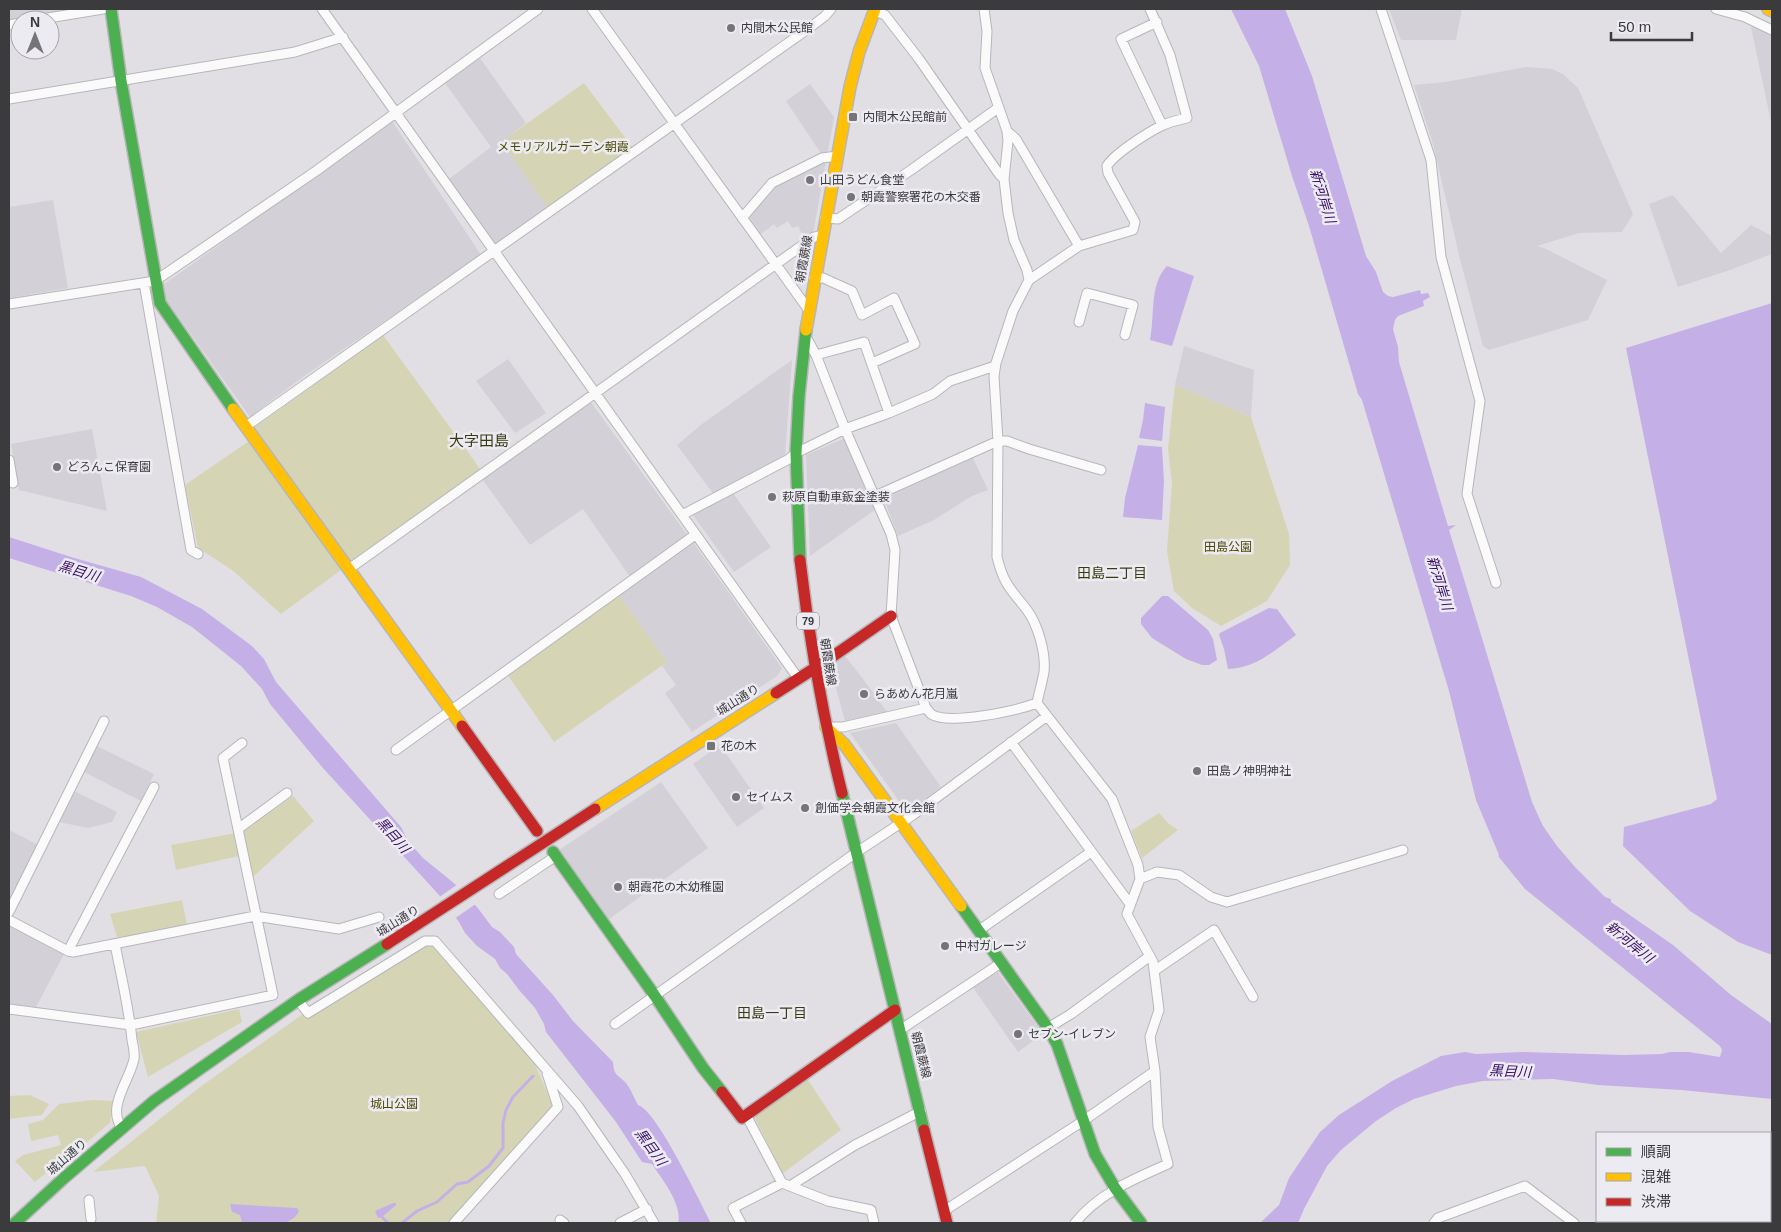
<svg xmlns="http://www.w3.org/2000/svg" width="1781" height="1232" viewBox="0 0 1781 1232" font-family="Arial,'Noto Sans JP',sans-serif">
  <style>
    .built { fill: #d3d0d8 }
    .green { fill: #d5d5b6 }
    .water { fill: #c4b0e7 }
    .pier { fill: #e1dfe3 }
    .lines { fill: none; stroke-linecap: round; stroke-linejoin: round }
    .stream { stroke: #c4b0e7; stroke-width: 3 }
    .street-casing { stroke: #b7b6b9; stroke-width: 11 }
    .fast-casing { stroke: #b7b6b9; stroke-width: 14 }
    .slow-casing { stroke: #b7b6b9; stroke-width: 14 }
    .jam-casing { stroke: #b7b6b9; stroke-width: 14 }
    .street { stroke: #fafafb; stroke-width: 9 }
    .fast { stroke: #4caf50; stroke-width: 11 }
    .slow { stroke: #ffc107; stroke-width: 11 }
    .jam { stroke: #c62828; stroke-width: 11 }
    .poi-dot { fill: #757476; stroke: #edebf2; stroke-width: 2 }
    .labels { text-anchor: middle; stroke-width: 5; stroke-linejoin: round; paint-order: stroke }
    .shield { fill: #edebf2; stroke: #706f73; stroke-width: 1 }
    .shield-label { font-size: 11px; font-weight: bold; fill: #3b3a3c }
    .poi-label { font-size: 12px; fill: #3b3a3c; stroke: #edebf2; text-anchor: start }
    .park-label { font-size: 12px; fill: #4b4a02; stroke: #edebf2 }
    .street-label { font-size: 12px; fill: #3b3a3c; stroke: #edebf2 }
    .water-label { font-size: 14px; font-style: italic; fill: #3b0f68; stroke: #edebf2 }
    .neighbourhood-label { font-size: 14px; fill: #3b3b12; stroke: #edebf2 }
    .quarter-label { font-size: 15px; fill: #3b3b12; stroke: #edebf2 }
  </style>
  <rect width="100%" height="100%" fill="#e1dfe3"/>
  <!-- built -->
  <path class="built" d="M9 9H82L9 21Z
    M1389 9H1462L1456 40H1401Z
    M1751 27 1760 28 1772 35V127Z
    M480 58 526 123 502 142 548 208 498 243H494L449 179 491 147 445 83Z
    M1526 67 1552 69 1563 74 1578 88 1633 214 1622 232 1579 233 1537 246 1544 248 1607 280 1588 320 1489 350 1483 346 1460 259 1433 144 1414 85 1446 82Z
    M810 84 834 117 828 151 822 155 786 101Z
    M392 121 481 255 300 379 250 417 165 298 163 285Z
    M826 162 813 234 805 240 798 226 792 228 788 221 777 228 774 224 761 234 749 217 775 184Z
    M1673 195 1721 253 1751 225 1772 236V254L1730 270 1678 287 1649 204Z
    M53 200 68 288 9 298V207Z
    M1184 346 1254 370 1251 417 1175 385Z
    M508 359 546 413 515 433 476 381Z
    M792 360 785 456 714 495 677 445 702 424Z
    M590 401 688 536 630 577 583 509 530 545 482 479Z
    M92 429 107 511 19 490 11 444Z
    M845 438 876 509 810 556 806 455Z
    M973 458 988 490 972 496 934 520 898 536 885 502 887 497Z
    M733 493 771 547 734 572 693 515Z
    M693 542 782 668 777 676 692 732 665 693 676 685 662 666 667 662 618 594Z
    M845 656 863 679 887 712 845 721 830 666Z
    M896 723 941 787 907 812 850 733Z
    M720 745 764 808 737 827 693 764Z
    M97 746 154 774 141 801 84 772Z
    M661 782 708 848 605 922 556 852Z
    M74 791 117 812 112 822 88 828 59 822Z
    M9 830 40 846 9 906Z
    M9 926 64 954 36 1007 9 1004Z
    M996 970 1043 1034 1018 1052 972 986Z"/>
  <!-- green -->
  <path class="green" d="M584 83 633 148 548 208 501 142Z
    M383 335 481 470 350 562 255 427Z
    M1175 385 1251 417 1289 534 1290 565 1267 601 1221 626 1192 608 1174 591 1167 551 1172 483 1168 449Z
    M249 441 341 570 281 614 232 570 198 548 185 485Z
    M618 594 667 662 554 742 507 674Z
    M293 796 314 821 253 877 243 832Z
    M1159 813 1169 824 1178 830 1142 858 1131 831Z
    M236 833 239 856 176 870 171 845Z
    M182 900 187 925 118 940 110 914Z
    M426 943 434 944 534 1062 553 1106 448 1223H156L159 1196 145 1166 93 1172 200 1087 303 1014 307 1018Z
    M239 1009 242 1022 148 1077 136 1032Z
    M806 1077 841 1130 782 1174 754 1116Z
    M30 1095 49 1104 42 1115 9 1119V1096Z
    M93 1100 113 1101 110 1123 69 1157 67 1156 35 1182 15 1161 23 1155 61 1145 58 1135 31 1141 28 1124 43 1120 59 1104Z"/>
  <!-- water -->
  <path class="water" d="M1231 9H1285L1312 76 1366 256 1376 272 1383 292 1388 296 1393 297 1420 290 1421 294 1428 293 1430 297 1423 301 1424 306 1398 316 1395 320 1393 329 1398 347 1399 362 1448 526 1456 525 1449 530 1532 802 1543 826 1557 846 1575 867 1605 897 1611 899V902L1673 945 1731 995 1772 1024V1099L1681 1090 1598 1085 1553 1079 1483 1081 1456 1086 1414 1099 1396 1108 1376 1121 1341 1150 1327 1166 1304 1209 1298 1223H1260L1279 1205 1289 1178 1320 1132 1339 1115 1392 1081 1441 1056 1465 1052 1476 1054 1522 1052 1625 1055 1662 1054 1670 1052H1689L1720 1057 1722 1050 1720 1046 1525 889 1498 856 1499 855 1476 800 1449 691 1362 400 1358 394 1309 226 1292 176 1259 66Z
    M1167 266 1194 276 1172 346 1150 340C1155 317 1149 284 1167 266Z
    M1772 303V955L1738 942 1690 911 1623 846 1624 827 1711 804 1717 799 1626 348Z
    M1145 403 1165 407 1162 441 1139 438 1143 420Z
    M1138 445 1162 447 1164 481 1162 520 1123 517 1125 498Z
    M9 537 71 557 141 577 202 609 252 646 264 659 276 682 401 827 408 841 423 858 455 884 477 907 492 927 500 932 514 947 516 954 553 995 573 1021 613 1062C614 1077 618 1074 626 1083 631 1089 634 1098 638 1105 656 1109 701 1204 711 1223H678C683 1205 662 1179 652 1164L642 1162 616 1122 546 1032 544 1024 535 1008 519 990 507 974 500 968 495 959 477 946 465 933 459 922 439 895 322 767 270 704 262 689 241 666 192 627 157 607 131 596 9 558Z
    M1162 596H1168L1208 630 1213 639 1217 660 1209 665H1202L1186 659 1152 638 1141 624V618Z
    M1269 608 1277 609 1296 635C1275 650 1255 669 1228 669L1224 649 1219 635 1220 633Z
    M393 1203H396V1205L382 1217 378 1218 375 1211Z
    M230 1204 297 1208 299 1211C291 1230 259 1223 242 1223L240 1215 232 1212Z"/>
  <!-- pier -->
  <path class="pier" d="M458 884 477 903 454 919 438 898Z"/>
  <g class="lines">
    <!-- stream -->
    <path class="stream" d="M382 1217 388 1223
      M402 1223 417 1211 437 1202 457 1184 468 1182 489 1166 503 1148V1123L506 1110 513 1097 533 1076"/>
    <defs>
      <path id="street" d="M322 9 798 678
        M592 9 808 309
        M1381 9 1431 160 1441 257 1480 401 1467 494 1496 583
        M1716 9 1745 17 1772 30
        M874 11 885 15 919 59 999 174 1004 179
        M36 20 103 9
        M1157 22 1121 39 1162 125
        M9 25 20 23
        M9 99 295 52 343 37
        M1007 131 1016 139 1079 246
        M742 218 772 183 822 158 837 156
        M825 218 838 219 911 170 998 108
        M814 278H823L852 291 862 315 894 298 915 344 872 363
        M1029 280 1079 246 1133 230 1135 222 1108 173 1107 166C1114 154 1147 133 1161 126 1169 122 1178 120 1187 118L1170 55 1150 9
        M144 283 191 550 198 554
        M9 304 155 281 316 171 538 9
        M1079 322 1087 293 1133 305 1125 335
        M806 337 816 355 845 429 891 534 895 550 891 616 926 708C927 709 930 713 931 714 949 726 1018 710 1037 703
        M816 355 864 342 889 413
        M245 427 812 26 825 16 831 9
        M9 460 13 483
        M875 496 998 441H1007L1029 449 1101 470
        M682 515 789 459 796 453 845 429 889 413 933 394 950 381 995 366
        M349 569 776 264 814 237 822 235
        M826 727H843L926 708
        M1011 742 1130 904
        M396 750 695 535
        M238 829 287 793
        M1140 879 1157 872 1179 875 1211 897 1227 902 1403 850
        M499 894 556 856
        M9 912 104 721
        M9 920 68 951 73 952 255 916 339 929 379 917
        M978 931 1091 852
        M115 944C121 976 129 1008 132 1040 133 1045 135 1053 134 1059 130 1080 106 1107 122 1128
        M68 951 154 787
        M1154 971 1214 930 1253 997
        M298 1000 308 1013 425 941H435L578 1106 625 1174 654 1223
        M9 1009 131 1025 273 995 223 758 242 743
        M615 1024 857 852 913 815 1047 716
        M1048 1028 1071 1014 1150 956
        M900 1030 1001 963
        M746 1115 782 1183 828 1201 871 1210 874 1223
        M790 1186 855 1145 921 1111
        M89 1200 91 1219
        M944 1211 1083 1121 1155 1071 1150 1037 1159 1010 1153 962 1127 914 1140 879 1138 865 1112 799 1037 703C1039 693 1042 683 1044 672 1046 653 1038 625 1027 610 1010 588 1004 585 997 557L998 441 994 376 996 363 1013 311 1029 280 1027 270 1014 240 1008 213 1004 179 1008 141 1007 131 985 68 987 31 984 9
        M560 1220 564 1223
        M454 1223 558 1107 547 1073
        M620 1223 647 1209
        M741 1223 733 1208 782 1183
        M1075 1223C1099 1193 1134 1179 1168 1164L1158 1127 1155 1071
        M1434 1223 1438 1218 1525 1186 1574 1223"/>
      <path id="fast" d="M111 9 121 81 160 303 233 409
        M800 560 796 453 799 396 806 330
        M842 793 924 1130
        M553 852 655 996 703 1068 722 1092
        M961 906 1048 1028 1057 1044 1095 1154 1115 1188 1141 1223
        M15 1223 64 1178 154 1101 298 1000 387 944"/>
      <path id="slow" d="M1768 9 1772 11
        M806 330 850 87 859 52 875 9
        M233 409 462 726
        M826 727 844 744 961 906
        M595 809 776 693"/>
      <path id="jam" d="M800 560C809 639 823 717 842 793
        M776 693 826 661 891 616
        M462 726 537 831
        M387 944 595 809
        M722 1092 742 1118 895 1010
        M924 1130 947 1223"/>
    </defs>
    <!-- street casing -->
    <use href="#street" class="street-casing"/>
    <!-- fast casing -->
    <use href="#fast" class="fast-casing"/>
    <!-- slow casing -->
    <use href="#slow" class="slow-casing"/>
    <!-- jam casing -->
    <use href="#jam" class="jam-casing"/>
    <!-- street -->
    <use href="#street" class="street"/>
    <!-- fast -->
    <use href="#fast" class="fast"/>
    <!-- slow -->
    <use href="#slow" class="slow"/>
    <!-- jam -->
    <use href="#jam" class="jam"/>
  </g>
  <!-- markers -->
  <g class="poi-dot">
    <circle cx="731" cy="28" r="5"/>
    <rect x="848" y="112" width="10" height="10" rx="2.5"/>
    <circle cx="810" cy="180" r="5"/>
    <circle cx="851" cy="197" r="5"/>
    <circle cx="57" cy="467" r="5"/>
    <circle cx="772" cy="497" r="5"/>
    <circle cx="864" cy="694" r="5"/>
    <rect x="706" y="741" width="10" height="10" rx="2.5"/>
    <circle cx="1197" cy="771" r="5"/>
    <circle cx="736" cy="797" r="5"/>
    <circle cx="805" cy="808" r="5"/>
    <circle cx="618" cy="887" r="5"/>
    <circle cx="945" cy="946" r="5"/>
    <circle cx="1018" cy="1034" r="5"/>
  </g>
  <g class="labels">
    <!-- shield labels -->
    <rect class="shield" x="797" y="612.5" width="22" height="17" rx="4"/>
    <g class="shield-label">
      <text x="808" y="625">79</text>
    </g>
    <!-- poi labels -->
    <g class="poi-label">
      <text x="741" y="32">内間木公民館</text>
      <text x="863" y="121">内間木公民館前</text>
      <text x="820" y="184">山田うどん食堂</text>
      <text x="861" y="201">朝霞警察署花の木交番</text>
      <text x="67" y="471">どろんこ保育園</text>
      <text x="782" y="501">萩原自動車鈑金塗装</text>
      <text x="874" y="698">らあめん花月嵐</text>
      <text x="721" y="750">花の木</text>
      <text x="1207" y="775">田島ノ神明神社</text>
      <text x="746" y="801">セイムス</text>
      <text x="815" y="812">創価学会朝霞文化会館</text>
      <text x="628" y="891">朝霞花の木幼稚園</text>
      <text x="955" y="950">中村ガレージ</text>
      <text x="1028" y="1038">セブン-イレブン</text>
    </g>
    <!-- park labels -->
    <g class="park-label">
      <text x="563" y="151">メモリアルガーデン朝霞</text>
      <text x="1228" y="551">田島公園</text>
      <text x="394" y="1108">城山公園</text>
    </g>
    <!-- street labels -->
    <g class="street-label">
      <text transform="translate(804 259) rotate(-80)" y="4">朝霞蕨線</text>
      <text transform="translate(828 662) rotate(81)" y="4">朝霞蕨線</text>
      <text transform="translate(738 700) rotate(-32)" y="4">城山通り</text>
      <text transform="translate(398 921) rotate(-32)" y="4">城山通り</text>
      <text transform="translate(921 1055) rotate(76)" y="4">朝霞蕨線</text>
      <text transform="translate(67 1157) rotate(-41)" y="4">城山通り</text>
    </g>
    <!-- water labels -->
    <g class="water-label">
      <text transform="translate(1323 196) rotate(73)" y="5">新河岸川</text>
      <text transform="translate(79 571) rotate(17)" y="5">黒目川</text>
      <text transform="translate(1440 583) rotate(73)" y="5">新河岸川</text>
      <text transform="translate(393 835) rotate(49)" y="5">黒目川</text>
      <text transform="translate(1630 942) rotate(39)" y="5">新河岸川</text>
      <text transform="translate(1510 1071) rotate(3)" y="5">黒目川</text>
      <text transform="translate(651 1147) rotate(54)" y="5">黒目川</text>
    </g>
    <!-- neighbourhood labels -->
    <g class="neighbourhood-label">
      <text x="1112" y="578">田島二丁目</text>
      <text x="772" y="1018">田島一丁目</text>
    </g>
    <!-- quarter labels -->
    <g class="quarter-label">
      <text x="479" y="446">大字田島</text>
    </g>
  </g>
  <!-- border -->
  <rect width="1781" height="1232" fill="none" stroke="#3b3a3c" stroke-width="20"/>
  <!-- legend -->
  <rect x="1596" y="1132" width="175" height="90" fill="#edebf2" stroke="#a6a4a9"/>
  <rect x="1606" y="1148" width="25" height="8" fill="#4caf50" stroke="#a6a4a9"/>
  <text x="1641" y="1157" font-size="15" fill="#3b3a3c">順調</text>
  <rect x="1606" y="1173" width="25" height="8" fill="#ffc107" stroke="#a6a4a9"/>
  <text x="1641" y="1182" font-size="15" fill="#3b3a3c">混雑</text>
  <rect x="1606" y="1198" width="25" height="8" fill="#c62828" stroke="#a6a4a9"/>
  <text x="1641" y="1207" font-size="15" fill="#3b3a3c">渋滞</text>
  <!-- north arrow -->
  <g transform="translate(35 35)"><circle r="24" fill="#edebf2" stroke="#a6a4a9"/>
  <path d="M0-4L9 19L0 12L-9 19Z" fill="#757476"/>
  <text y="-8" font-size="14" font-weight="bold" text-anchor="middle" fill="#3b3a3c">N</text>
  </g>
  <!-- scale -->
  <path d="M1611 32v8h81v-8" fill="none" stroke="#3b3a3c" stroke-width="2.5"/>
  <text x="1618" y="32" font-size="15" fill="#3b3a3c" stroke="#edebf2" stroke-width="4" paint-order="stroke">50 m</text>
</svg>
